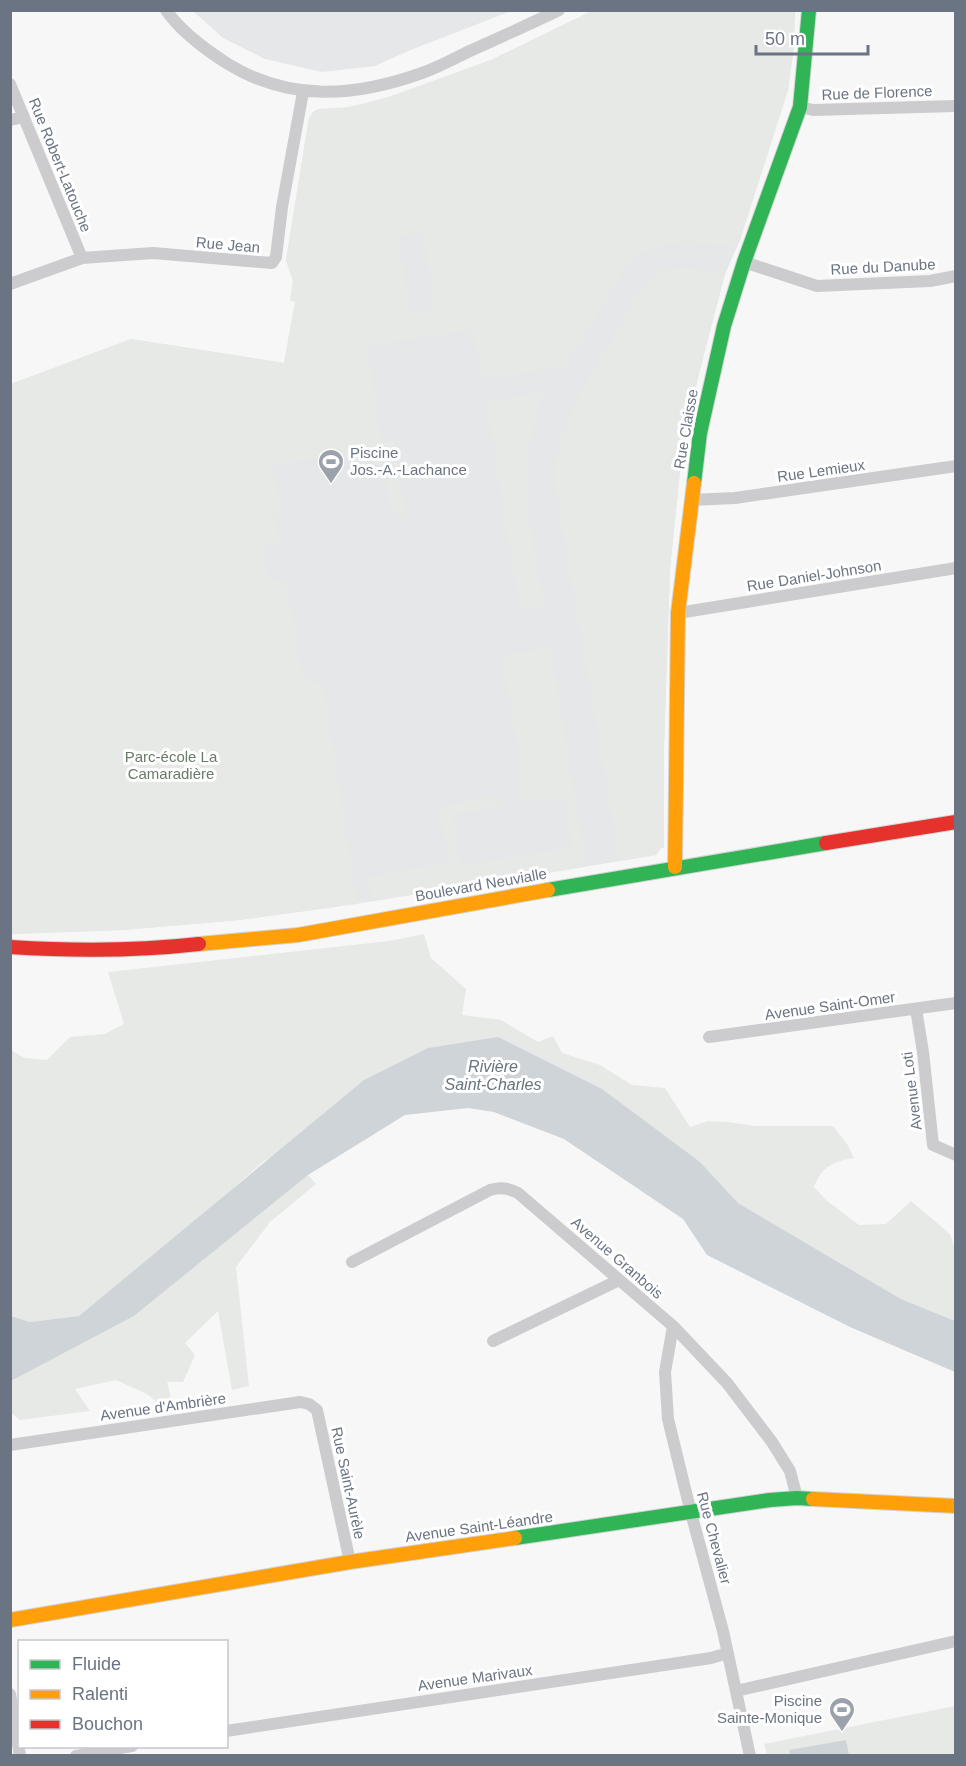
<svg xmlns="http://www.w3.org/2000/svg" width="966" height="1766" viewBox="0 0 966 1766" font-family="Arial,sans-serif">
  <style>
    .built { fill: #e5e7e8 }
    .green { fill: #e6e9e5; fill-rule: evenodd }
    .water { fill: #cfd4d8 }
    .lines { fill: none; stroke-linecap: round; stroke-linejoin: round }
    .fast-casing { stroke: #d3d4d5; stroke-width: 16 }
    .slow-casing { stroke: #d3d4d5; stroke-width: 16 }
    .jam-casing { stroke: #d3d4d5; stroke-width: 16 }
    .street { stroke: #ccccce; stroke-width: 12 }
    .fast { stroke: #30b455; stroke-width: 14 }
    .slow { stroke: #ff9f0a; stroke-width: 14 }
    .jam { stroke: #e5322d; stroke-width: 14 }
    .labels { text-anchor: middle; stroke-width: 6; stroke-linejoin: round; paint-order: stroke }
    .street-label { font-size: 15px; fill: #6b7483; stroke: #fff }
    .poi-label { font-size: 15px; fill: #6b7483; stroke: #fff; text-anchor: start }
    .park-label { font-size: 15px; fill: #697b69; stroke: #fff }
    .water-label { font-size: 16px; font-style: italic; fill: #67747f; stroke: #fff }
  </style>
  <rect width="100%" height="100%" fill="#f7f7f7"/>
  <!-- built -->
  <path class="built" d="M193 11H511L408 51 375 66 322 72 265 59 223 38Z
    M592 11H795L794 45 788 90 740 240 725 274 698 377 682 452 670 569 664 748V848H661L656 855 651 856 356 904 239 920 123 930 11 934V384L131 339 284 363 295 302 290 300 293 281 286 260 309 118 314 111 319 109H338L359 105 389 97 491 60Z"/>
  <!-- green -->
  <path class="green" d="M592 11H795L794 45 788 90 739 243 733 247C696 241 650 235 624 270L565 367 485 379 483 377 472 330 367 346 382 442 394 441 406 517 398 518V512L393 511 392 504H389L381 446 273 466 281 513 275 515 280 544 263 547 269 580 286 579 303 677 323 685 357 900 356 904 239 920 123 930 11 934V384L131 339 284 363 295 302 290 300 293 281 286 260 309 118 314 111 319 109 350 107 389 97 491 60ZM424 232 434 310 409 314 399 236Z
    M687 267 725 274 698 377 682 452 670 569 664 748V848H661L656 855 621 860 617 858 609 798 555 486V464L559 443 576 401 642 288 660 270Z
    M543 392C537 411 531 431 529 451 524 501 534 554 544 604L541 608 521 612 503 512 488 406 489 402 492 401Z
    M547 648 551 650 586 865 584 867 528 876 527 871 509 873V879L372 901 368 877 449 862 439 806 496 797 492 774H495L500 807 453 815 461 865 572 847 564 797 523 803 518 770 521 769 502 655Z
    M424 934 431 958 466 989 462 1015 501 1020 538 1042 553 1036 562 1053 600 1065 632 1085 665 1088 690 1127 708 1121 728 1122 755 1126H833L847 1144 854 1158C834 1161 821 1167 814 1187L826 1200 859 1225 886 1224 911 1201 950 1234 955 1249V1321L901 1299 738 1203 700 1162 498 1037 264 1161 214 1205 79 1316 30 1322 11 1316 10 1050 25 1058 47 1060 70 1037 105 1034 124 1024 108 972 389 941Z
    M308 1175 316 1184 270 1222 236 1267 249 1386 232 1390 218 1311 185 1343 195 1355 183 1382H167L172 1401 159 1404 147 1394 116 1380 75 1389 90 1411 20 1420 11 1413V1381L134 1316Z
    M955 1706V1755H767L764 1744Z"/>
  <!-- water -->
  <path class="water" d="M498 1037 602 1089 700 1162 738 1203 901 1299 955 1321V1372L850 1327 707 1255 683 1219 564 1139 494 1112 468 1108 405 1115 308 1175 134 1316 11 1381V1316L30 1322 79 1316 364 1080 428 1048Z
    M846 1740 849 1755H790L789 1750Z"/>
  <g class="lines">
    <defs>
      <path id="fast" d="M694 483 700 433 724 326 744 262 800 107 809 10
        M548 890 826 843
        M515 1538 770 1500 797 1498 813 1499"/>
      <path id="slow" d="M675 867 678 613 694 483
        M199 944 298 935 548 890
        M813 1499 956 1506
        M10 1620 350 1562 515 1538"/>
      <path id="jam" d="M826 843 956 822
        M10 947C73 951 137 951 199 944"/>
    </defs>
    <!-- fast casing -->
    <use href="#fast" class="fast-casing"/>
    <!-- slow casing -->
    <use href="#slow" class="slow-casing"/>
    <!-- jam casing -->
    <use href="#jam" class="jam-casing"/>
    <!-- street -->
    <path class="street" d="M166 10C181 32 206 50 228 64 290 102 355 97 422 73 439 67 455 58 472 50 501 37 530 24 559 10
      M10 84 82 258
      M800 107 813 110 956 106
      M10 120 24 117
      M744 262 817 286 930 281 956 276
      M10 284 82 258 153 253 272 263 276 257 282 207 303 92
      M691 500 735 498 956 466
      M678 613 956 568
      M916 1009 923 1052 933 1145 956 1155
      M709 1037 956 1003
      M352 1262 490 1190C501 1187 508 1188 518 1193L673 1326 727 1383 772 1442 790 1471 797 1498
      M673 1326 665 1372 668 1419 691 1513 723 1631 750 1756
      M493 1341 619 1280
      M10 1445 300 1402 309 1404 317 1410 350 1562
      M736 1691 956 1641
      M10 1694 20 1756
      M226 1731 711 1658 728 1653
      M76 1756 132 1746"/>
    <!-- fast -->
    <use href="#fast" class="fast"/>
    <!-- slow -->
    <use href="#slow" class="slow"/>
    <!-- jam -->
    <use href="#jam" class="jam"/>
  </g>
  <!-- icons -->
  <defs>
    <symbol id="stadium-pin" viewBox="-11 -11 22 30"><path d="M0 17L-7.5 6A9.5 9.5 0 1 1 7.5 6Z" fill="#9ca2ac" stroke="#fff"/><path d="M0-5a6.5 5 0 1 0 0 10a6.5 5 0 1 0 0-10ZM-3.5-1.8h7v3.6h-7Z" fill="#fff"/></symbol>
  </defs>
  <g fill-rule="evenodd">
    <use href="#stadium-pin" x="316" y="447" width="30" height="40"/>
    <use href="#stadium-pin" x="827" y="1695" width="30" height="40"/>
  </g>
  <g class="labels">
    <!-- street labels -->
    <g class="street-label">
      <text transform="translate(877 93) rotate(-2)" y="5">Rue de Florence</text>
      <text transform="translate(60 165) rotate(68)" y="5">Rue Robert-Latouche</text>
      <text transform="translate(228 245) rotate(5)" y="5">Rue Jean</text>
      <text transform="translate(883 267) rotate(-3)" y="5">Rue du Danube</text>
      <text transform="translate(686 429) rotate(-80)" y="5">Rue Claisse</text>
      <text transform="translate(821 471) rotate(-8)" y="5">Rue Lemieux</text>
      <text transform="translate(814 576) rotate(-9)" y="5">Rue Daniel-Johnson</text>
      <text transform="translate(481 885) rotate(-10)" y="5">Boulevard Neuvialle</text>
      <text transform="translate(830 1006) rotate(-8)" y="5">Avenue Saint-Omer</text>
      <text transform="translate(912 1091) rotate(-97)" y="5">Avenue Loti</text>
      <text transform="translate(617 1258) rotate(41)" y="5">Avenue Granbois</text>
      <text transform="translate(163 1407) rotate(-8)" y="5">Avenue d'Ambrière</text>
      <text transform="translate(348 1483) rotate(78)" y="5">Rue Saint-Aurèle</text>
      <text transform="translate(479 1527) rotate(-8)" y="5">Avenue Saint-Léandre</text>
      <text transform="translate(714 1538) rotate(75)" y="5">Rue Chevalier</text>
      <text transform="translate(475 1678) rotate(-8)" y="5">Avenue Marivaux</text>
    </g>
    <!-- poi labels -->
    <g class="poi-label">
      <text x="350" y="458">Piscine<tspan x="350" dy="17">Jos.-A.-Lachance</tspan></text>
      <text x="822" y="1706" text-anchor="end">Piscine<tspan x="822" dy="17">Sainte-Monique</tspan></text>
    </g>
    <!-- park labels -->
    <g class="park-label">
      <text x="171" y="762">Parc-école La<tspan x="171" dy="17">Camaradière</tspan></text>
    </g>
    <!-- water labels -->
    <g class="water-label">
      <text x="493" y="1072">Rivière<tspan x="493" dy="18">Saint-Charles</tspan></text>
    </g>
  </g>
  <!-- border -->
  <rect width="966" height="1766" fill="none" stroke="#6b7483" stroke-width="24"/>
  <!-- legend -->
  <rect x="18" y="1640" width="210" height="108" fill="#ffffff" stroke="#c4c7cd" stroke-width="1.5"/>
  <rect x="30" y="1660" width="30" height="9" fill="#30b455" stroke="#c4c7cd" stroke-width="1.5"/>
  <text x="72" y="1670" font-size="18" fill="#6b7483">Fluide</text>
  <rect x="30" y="1690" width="30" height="9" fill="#ff9f0a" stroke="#c4c7cd" stroke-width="1.5"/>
  <text x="72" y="1700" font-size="18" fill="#6b7483">Ralenti</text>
  <rect x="30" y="1720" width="30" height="9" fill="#e5322d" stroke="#c4c7cd" stroke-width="1.5"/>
  <text x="72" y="1730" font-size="18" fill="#6b7483">Bouchon</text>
  <!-- scale -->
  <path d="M756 45v9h112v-9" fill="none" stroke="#6b7483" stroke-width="3"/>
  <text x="765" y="45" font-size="18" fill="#6b7483" stroke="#ffffff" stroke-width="4.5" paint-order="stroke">50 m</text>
</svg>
